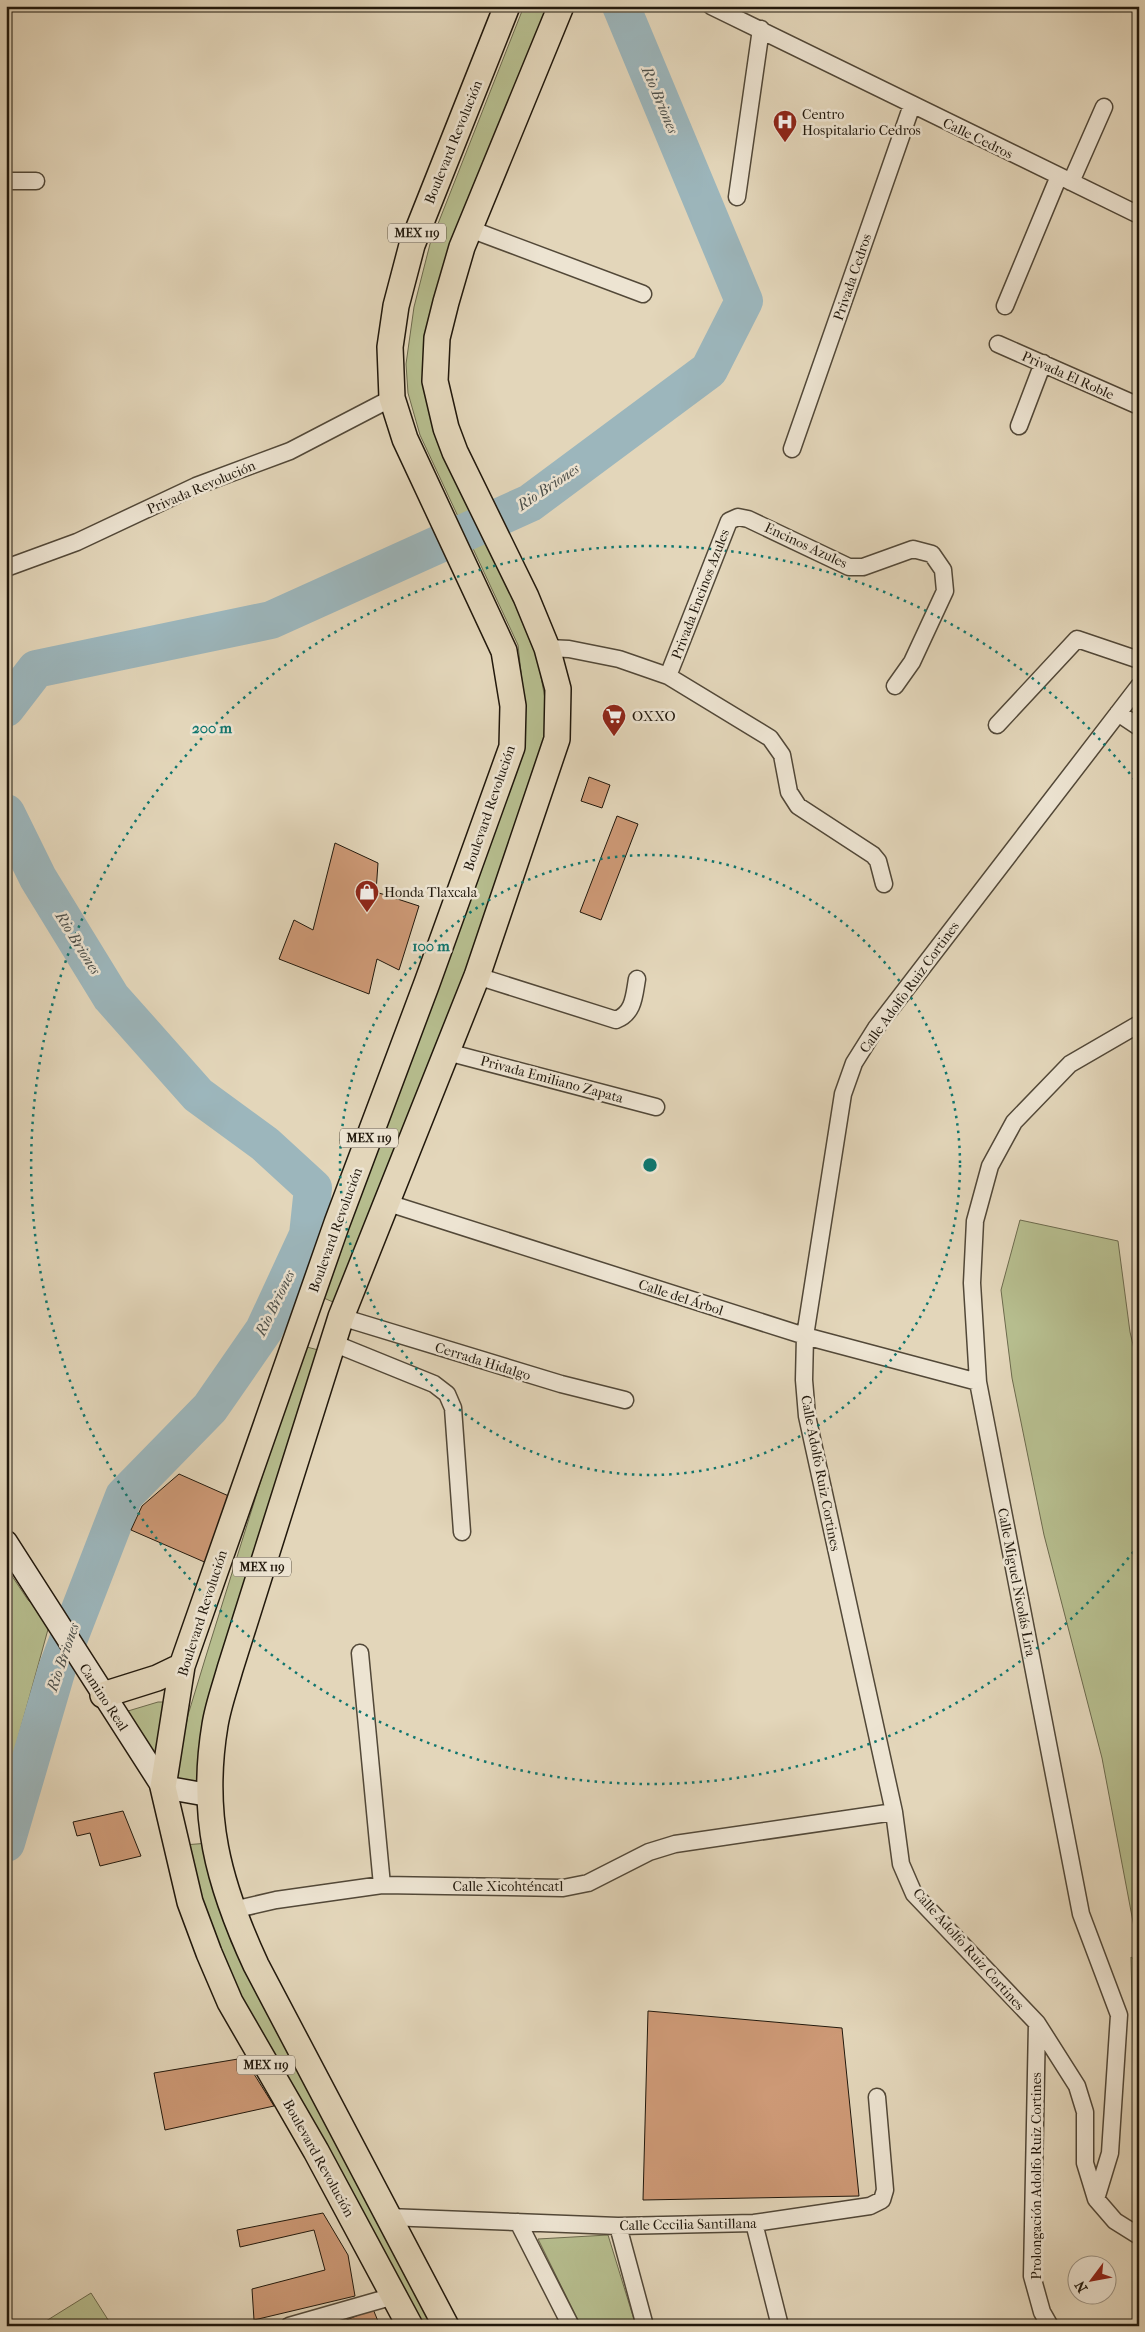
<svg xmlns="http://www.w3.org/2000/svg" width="1145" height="2332" viewBox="0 0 1145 2332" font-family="'IM FELL French Canon',serif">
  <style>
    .green { fill: #b6bd8e; stroke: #6c6a4d }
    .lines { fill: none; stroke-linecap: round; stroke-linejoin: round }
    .river { stroke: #9cb6bc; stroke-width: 38 }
    .building { fill: #cd9976; stroke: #21180c }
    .minor-casing { stroke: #524838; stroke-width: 19 }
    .secondary-casing { stroke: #21180c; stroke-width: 25 }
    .primary-casing { stroke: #21180c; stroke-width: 28 }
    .minor { stroke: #ede4d2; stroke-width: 16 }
    .secondary { stroke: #ede4d2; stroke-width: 22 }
    .primary { stroke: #e3d6ba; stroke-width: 25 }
    .ring { fill: none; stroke: #0f766e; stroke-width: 2.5; stroke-dasharray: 2.5 5 }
    .labels { text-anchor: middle; stroke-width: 5; stroke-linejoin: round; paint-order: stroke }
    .shield { fill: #ede4d2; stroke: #5e5547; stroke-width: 1 }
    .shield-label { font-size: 12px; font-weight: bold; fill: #21180c }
    .poi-label { font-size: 14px; fill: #21180c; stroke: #ede4d2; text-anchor: start }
    .street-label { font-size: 14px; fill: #21180c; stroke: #ede4d2 }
    .water-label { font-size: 15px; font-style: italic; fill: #4c4f4a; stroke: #ede4d2 }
    .centre { fill: #0f766e; stroke: #ede4d2; stroke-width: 2.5 }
    .ring-label { font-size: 15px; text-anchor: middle; font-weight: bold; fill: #0f766e; stroke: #ede4d2; stroke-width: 5; stroke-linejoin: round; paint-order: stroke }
  </style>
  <rect width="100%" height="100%" fill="#e3d6ba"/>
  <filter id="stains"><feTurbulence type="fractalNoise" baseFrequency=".004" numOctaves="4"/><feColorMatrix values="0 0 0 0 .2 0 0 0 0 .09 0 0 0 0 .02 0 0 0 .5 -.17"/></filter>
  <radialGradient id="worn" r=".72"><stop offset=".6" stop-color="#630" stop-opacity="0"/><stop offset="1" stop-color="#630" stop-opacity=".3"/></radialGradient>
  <!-- green -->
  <path class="green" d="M524 6H551L432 377 536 649 545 699 544 749 466 977 340 1305 319 1296 524 700 518 645 420 435 408 393 406 364 414 307 430 244Z
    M1020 1220 1118 1241 1130 1332 1139 1370V1931L1134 1927 1102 1758 1044 1535 1012 1378 1001 1290Z
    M303 1346 326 1352 202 1785 175 1779 188 1715 206 1656Z
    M6 1567 28 1600 50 1622 6 1782Z
    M158 1702H168L159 1760 128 1711Z
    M209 1843 231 1942 440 2326H417L245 2010 201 1910 184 1845Z
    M1131 1957 1139 1963V2180L1136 2179Z
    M608 2235 636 2326H581L538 2239Z
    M91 2293 112 2326H38Z"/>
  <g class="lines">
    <!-- river -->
    <path class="river" d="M6 708 36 669 271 620 530 503 709 370 744 301 621 6
      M6 813 38 878 111 997 198 1095 265 1144 313 1188 308 1235 264 1330 210 1408 124 1496 57 1669 6 1843"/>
  </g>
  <!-- building -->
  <path class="building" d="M589 777 610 785 602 808 581 801Z
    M617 816 638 824 601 920 580 912Z
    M335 843 378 863 376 892 419 906 399 970 377 959 369 994 279 959 294 920 313 930Z
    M179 1474 231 1497 209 1564 131 1530 142 1506Z
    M123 1811 141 1856 100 1866 90 1833 77 1836 73 1822Z
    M648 2011 842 2028 859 2196 643 2200Z
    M244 2058 274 2106 165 2130 154 2073Z
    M323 2213 348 2255 355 2296 254 2320 252 2289 325 2270 314 2230 240 2247 237 2230Z
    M373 2309 380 2326H332Z"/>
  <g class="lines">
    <defs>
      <path id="minor" d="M711 6 1139 215
        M6 181H36
        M1071 182 1104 107
        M737 197 761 29
        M470 229 643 294
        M1005 306 1059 176
        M998 344 1139 406
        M1019 426 1043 363
        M792 449 912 105
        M6 568 77 542 196 486 290 451 392 398
        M547 648 569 649 619 659 668 676 770 738 782 755 789 792 798 806 873 855 878 861 884 884
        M668 676 729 521 738 517 748 519 849 567H863L913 549 932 554 943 570 945 591 912 662 895 686
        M1139 686 876 1028 854 1063 843 1094 805 1336 804 1380 807 1416 894 1812 901 1864 914 1894 1037 2023 1077 2086 1085 2112V2163L1096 2199 1115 2221 1139 2236
        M1118 713 1139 727
        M997 725 1077 639 1139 660
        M477 976 616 1020C634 1013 634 996 637 979
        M447 1052 656 1107
        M388 1203 805 1336 978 1382
        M341 1317 561 1384 625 1400
        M333 1343 434 1384 447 1394 453 1408 462 1532
        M360 1653 382 1885
        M233 1910 276 1900 382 1885 563 1888 588 1883 649 1852 675 1844 894 1812
        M1037 2023 1032 2276 1042 2312 1050 2326
        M1096 2199 1110 2153 1119 2015 1081 1914 978 1382 972 1283 975 1221 990 1166 1014 1122 1070 1064 1139 1024
        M388 2217 618 2226 754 2223 870 2206 882 2200 885 2190 877 2097
        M518 2222 571 2326
        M754 2223 780 2326
        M618 2226 645 2326
        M289 2326 394 2296"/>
      <path id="secondary" d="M6 1542 163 1787 208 1795"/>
      <path id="primary" d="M103 1695 157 1678 182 1666
        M410 2326 316 2151 230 2002 209 1953 190 1902 163 1787 182 1666 337 1223 427 983 512 747 513 706 504 651 405 439 392 398 390 347 396 306 412 245 507 6
        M446 2326 256 1965C218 1883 200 1815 215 1725 218 1706 225 1687 230 1669L341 1317 477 976 557 739 558 689 547 648 526 597 455 452 446 428 435 381 437 338 446 302 462 247 561 6"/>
    </defs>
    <!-- minor casing -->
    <use href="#minor" class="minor-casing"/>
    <!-- secondary casing -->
    <use href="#secondary" class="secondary-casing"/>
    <!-- primary casing -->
    <use href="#primary" class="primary-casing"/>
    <!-- minor -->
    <use href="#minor" class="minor"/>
    <!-- secondary -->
    <use href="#secondary" class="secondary"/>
    <!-- primary -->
    <use href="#primary" class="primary"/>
  </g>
  <!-- distance rings -->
  <g class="ring">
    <circle cx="650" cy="1165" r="310"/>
    <path d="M1138 1546A619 619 0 1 1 1138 784"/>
  </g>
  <!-- icons -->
  <defs>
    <symbol id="hospital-pin" viewBox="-11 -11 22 30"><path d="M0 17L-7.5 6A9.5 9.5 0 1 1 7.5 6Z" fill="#8f2418" stroke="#ede4d2"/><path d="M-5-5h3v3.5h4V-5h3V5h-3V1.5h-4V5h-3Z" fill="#fff"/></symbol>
    <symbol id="supermarket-pin" viewBox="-11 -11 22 30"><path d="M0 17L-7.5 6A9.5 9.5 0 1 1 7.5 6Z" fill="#8f2418" stroke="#ede4d2"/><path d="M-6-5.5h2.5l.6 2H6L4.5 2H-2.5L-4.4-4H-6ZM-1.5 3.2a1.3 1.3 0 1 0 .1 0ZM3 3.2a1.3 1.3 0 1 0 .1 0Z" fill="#fff"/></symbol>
    <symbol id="shop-pin" viewBox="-11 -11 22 30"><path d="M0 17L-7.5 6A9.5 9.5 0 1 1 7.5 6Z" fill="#8f2418" stroke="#ede4d2"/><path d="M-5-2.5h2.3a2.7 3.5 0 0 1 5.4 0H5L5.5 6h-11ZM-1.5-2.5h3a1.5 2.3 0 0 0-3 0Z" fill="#fff"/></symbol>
  </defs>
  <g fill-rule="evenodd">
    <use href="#hospital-pin" x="771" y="108" width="28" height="38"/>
    <use href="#supermarket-pin" x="600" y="702" width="28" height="38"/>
    <use href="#shop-pin" x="353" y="878" width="28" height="38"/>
  </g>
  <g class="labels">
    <!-- shield labels -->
    <g class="shield">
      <rect x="388" y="223.5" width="58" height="19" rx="4"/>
      <rect x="340" y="1128.5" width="58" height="19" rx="4"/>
      <rect x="233" y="1557.5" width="58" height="19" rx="4"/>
      <rect x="237" y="2055.5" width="58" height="19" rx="4"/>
    </g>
    <g class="shield-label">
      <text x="417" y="237">MEX 119</text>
      <text x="369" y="1142">MEX 119</text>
      <text x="262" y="1571">MEX 119</text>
      <text x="266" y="2069">MEX 119</text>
    </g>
    <!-- poi labels -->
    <g class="poi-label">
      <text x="802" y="119">Centro<tspan x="802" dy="16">Hospitalario Cedros</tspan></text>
      <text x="632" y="721">OXXO</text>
      <text x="384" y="897">Honda Tlaxcala</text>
    </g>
    <!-- street labels -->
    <g class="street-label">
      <text transform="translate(978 138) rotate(26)" y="5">Calle Cedros</text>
      <text transform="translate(453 142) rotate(-68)" y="5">Boulevard Revolución</text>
      <text transform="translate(852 277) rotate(-71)" y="5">Privada Cedros</text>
      <text transform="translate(1068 375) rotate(24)" y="5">Privada El Roble</text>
      <text transform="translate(201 487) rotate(-23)" y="5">Privada Revolución</text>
      <text transform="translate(806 545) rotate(25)" y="5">Encinos Azules</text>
      <text transform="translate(700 594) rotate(-69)" y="5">Privada Encinos Azules</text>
      <text transform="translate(489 808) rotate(-71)" y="5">Boulevard Revolución</text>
      <text transform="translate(909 987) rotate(-54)" y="5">Calle Adolfo Ruiz Cortines</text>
      <text transform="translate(552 1079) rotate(15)" y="5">Privada Emiliano Zapata</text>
      <text transform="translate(335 1230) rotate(-70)" y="5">Boulevard Revolución</text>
      <text transform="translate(681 1297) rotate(18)" y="5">Calle del Árbol</text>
      <text transform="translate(483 1361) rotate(17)" y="5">Cerrada Hidalgo</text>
      <text transform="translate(821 1473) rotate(79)" y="5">Calle Adolfo Ruiz Cortines</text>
      <text transform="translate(1017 1582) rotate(79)" y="5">Calle Miguel Nicolás Lira</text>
      <text transform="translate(202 1613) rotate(-72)" y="5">Boulevard Revolución</text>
      <text transform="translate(104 1697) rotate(57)" y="5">Camino Real</text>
      <text x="508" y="1891">Calle Xicohténcatl</text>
      <text transform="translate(969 1949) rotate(48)" y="5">Calle Adolfo Ruiz Cortines</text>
      <text transform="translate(319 2158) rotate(61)" y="5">Boulevard Revolución</text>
      <text transform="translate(1036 2176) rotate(-90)" y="5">Prolongación Adolfo Ruiz Cortines</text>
      <text transform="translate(688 2224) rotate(-1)" y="5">Calle Cecilia Santillana</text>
    </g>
    <!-- water labels -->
    <g class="water-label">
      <text transform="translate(660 100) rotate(67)" y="5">Rio Briones</text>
      <text transform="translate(548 487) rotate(-34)" y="5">Rio Briones</text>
      <text transform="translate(78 943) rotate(58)" y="5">Rio Briones</text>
      <text transform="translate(275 1303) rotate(-64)" y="5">Rio Briones</text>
      <text transform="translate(63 1657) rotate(-71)" y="5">Rio Briones</text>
    </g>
  </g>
  <circle cx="650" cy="1165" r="8" class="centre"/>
  <g class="ring-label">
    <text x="212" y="733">200 m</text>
    <text x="431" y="951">100 m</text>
  </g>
  <!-- margin -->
  <rect width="1145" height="2332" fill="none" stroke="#e3d6ba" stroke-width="25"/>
  <rect x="8" y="8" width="1130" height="2317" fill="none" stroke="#21180c" stroke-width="2.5"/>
  <rect x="12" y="12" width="1120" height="2307" fill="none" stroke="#21180c"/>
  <!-- north arrow -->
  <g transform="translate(1092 2280) rotate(238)"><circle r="24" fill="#ede4d2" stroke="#9b9283"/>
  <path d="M0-4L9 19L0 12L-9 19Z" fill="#8f2418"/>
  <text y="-8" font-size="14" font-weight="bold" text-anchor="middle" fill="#21180c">N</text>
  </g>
  <rect width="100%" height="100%" filter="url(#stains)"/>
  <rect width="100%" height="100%" fill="url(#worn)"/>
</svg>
